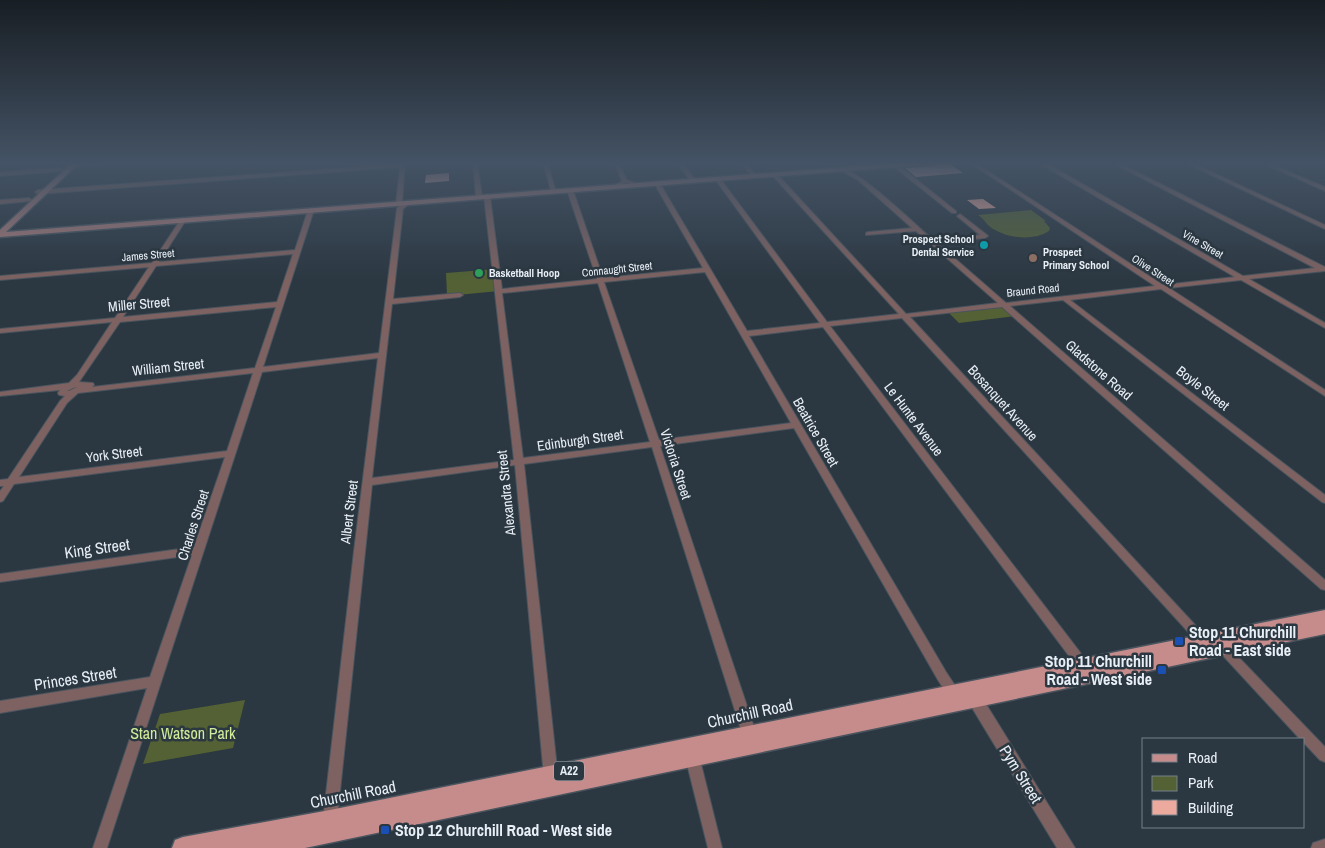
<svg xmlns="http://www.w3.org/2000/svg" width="1325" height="848" viewBox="0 0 1325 848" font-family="'Archivo Narrow',sans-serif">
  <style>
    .green { fill: #536134 }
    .building { fill: #eca99d }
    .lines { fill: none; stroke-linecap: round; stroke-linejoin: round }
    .minor-casing { stroke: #49545e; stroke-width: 2 }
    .tertiary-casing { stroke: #49545e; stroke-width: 2 }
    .secondary-casing { stroke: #49545e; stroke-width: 3 }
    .primary-casing { stroke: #49545e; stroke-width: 3 }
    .minor { fill: #7e6261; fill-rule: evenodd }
    .tertiary { fill: #7e6261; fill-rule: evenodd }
    .secondary { fill: #a67a79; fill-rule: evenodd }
    .primary { fill: #c58c8b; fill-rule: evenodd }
    .culture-dot { fill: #0f9aa8; stroke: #2b3741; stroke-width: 2 }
    .education-dot { fill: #8d6e63; stroke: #2b3741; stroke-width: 2 }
    .leisure-dot { fill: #2e9e5b; stroke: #2b3741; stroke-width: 2 }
    .transit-dot { fill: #1a4fb4; stroke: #2b3741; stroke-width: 2 }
    .labels { text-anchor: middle; stroke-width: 5; stroke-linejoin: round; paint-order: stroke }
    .far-poi-label { font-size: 11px; font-weight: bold; fill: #e8eff6; stroke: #2b3741; text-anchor: start }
    .far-street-label { font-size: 11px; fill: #e8eff6; stroke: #2b3741 }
    .shield { fill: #2b3741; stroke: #afb8c0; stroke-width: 1 }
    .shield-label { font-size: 12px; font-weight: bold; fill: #e8eff6 }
    .street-label { font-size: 14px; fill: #e8eff6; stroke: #2b3741 }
    .near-street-label { font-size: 16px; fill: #e8eff6; stroke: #2b3741 }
    .near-poi-label { font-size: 16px; font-weight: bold; fill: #e8eff6; stroke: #2b3741; text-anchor: start }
    .near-park-label { font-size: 16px; fill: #d2ec99; stroke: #2b3741 }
  </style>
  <rect width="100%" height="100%" fill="#2b3741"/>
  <!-- green -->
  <path class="green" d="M1031 210 1046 221H1044L1050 228 1049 231C1032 242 1004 238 989 226 985 222 983 218 978 215Z
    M497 269 499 291 447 296 446 273Z
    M1003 305 1016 316 959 323 947 311Z
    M245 700 233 748 143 764 160 714Z"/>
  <!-- building -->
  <path class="building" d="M947 162 963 173 916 177 905 168 933 166 937 163Z
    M449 173V181L425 183 426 175Z
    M983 199 996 208 979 209 967 200Z"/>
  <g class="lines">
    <defs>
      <path id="minor" d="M100 162H127L125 163 73 167 70 165 73 163Z
        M401 162H405L402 204 407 201 410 203 403 209 393 299 460 293 463 295 460 297 392 304 372 478 514 460 484 196 487 194 490 196 502 289 597 279 567 190 570 188 573 190 603 278 703 268 654 183 659 182 747 331 820 323 715 179V177H719L827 322 899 314 772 175V173H776L906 314 998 303 916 231 866 235V233L868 232 912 228 858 180 840 170V168C857 168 916 225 932 239L980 235 958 217 957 216 960 214 987 235 988 236 985 238 936 242 1006 303 1155 286 969 162H974L1163 285 1235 277 1042 165V163H1046L1243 276 1315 268 1111 162H1117L1325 267V271L1249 279 1325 323V328L1241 280 1169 288 1325 390V396L1161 289 1070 300 1325 495V503L1322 502 1063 300 1010 306 1325 580V590L1321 589 1002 307 910 317 1209 640 1211 643 1209 646 1205 648 1201 646 902 318 830 326 1089 664 1091 668 1089 672 1085 673 1081 672 823 327 749 336 946 672 960 693 958 697C948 701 943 687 938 680L794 428 660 446 757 736 755 740 750 742 745 740 743 736 652 447 524 464 558 777 556 782 551 784 546 782 544 777 515 465 372 485 337 820 335 825 330 827 325 825 323 820 354 551 378 358 262 372 107 848H93L147 688 0 713V701L150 677 192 555 0 582V574L194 547 225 457 14 484 3 501 0 502V491L4 486H0V480L8 479 60 401 65 396 59 395 58 393 60 390 0 396V392L69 383 77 375 112 322 0 333V329L115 318 149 267 0 280V276L152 263 181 219 183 218 186 220 159 262 295 250 308 210 311 208 314 210 263 367 379 353 397 208 400 205 396 204 400 167 38 194 35 192 38 190 400 164ZM293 254 277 302 123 317 156 266ZM705 272 791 423 659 440 604 282ZM598 283 650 442 523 458 502 293ZM276 307 255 368 92 387 94 385 93 383 79 382 120 322ZM253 373 227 451 19 477 67 403 78 393ZM77 387 69 391H67L73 388Z
        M473 162H477L482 197 479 199 476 197Z
        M543 162H547L556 192 551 191Z
        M614 162H618L627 180 639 184V186L626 183 619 187H615V185L622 181Z
        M677 162H682L695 180 694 181H690Z
        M740 162H745L756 175V177H752Z
        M1184 162H1190L1325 225V229Z
        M1260 162H1266L1325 187V191Z
        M893 164H897L956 211V213H952L893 166Z
        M61 168 64 170 63 171 0 176V172Z
        M29 198 32 200 31 201 0 204V200Z
        M1220 640 1224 642 1325 747V762L1320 760 1304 743V739H1300L1216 648 1214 645 1216 642Z
        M692 750 697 752 699 756 722 848H708L685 756 687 752Z
        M1325 839V848H1311L1313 843Z"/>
      <path id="tertiary" d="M976 695 981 696 1075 848H1057L971 706 969 701 971 696Z"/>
      <path id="secondary" d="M73 162H80L6 232 909 162H936L933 164 0 237V230Z"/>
      <path id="primary" d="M1325 610V634L305 848H172L175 840 183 837 330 810Z"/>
    </defs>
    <!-- minor casing -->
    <use href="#minor" class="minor-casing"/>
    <!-- tertiary casing -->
    <use href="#tertiary" class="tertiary-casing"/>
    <!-- secondary casing -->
    <use href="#secondary" class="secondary-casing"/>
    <!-- primary casing -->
    <use href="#primary" class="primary-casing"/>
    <!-- minor -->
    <use href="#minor" class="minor"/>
    <!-- tertiary -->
    <use href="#tertiary" class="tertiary"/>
    <!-- secondary -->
    <use href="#secondary" class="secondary"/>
    <!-- primary -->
    <use href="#primary" class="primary"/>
  </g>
  <!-- sky -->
  <linearGradient id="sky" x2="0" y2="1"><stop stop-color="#181e24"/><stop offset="0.58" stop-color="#445365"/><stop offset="1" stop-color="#445365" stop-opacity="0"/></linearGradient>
  <rect width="1325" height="281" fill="url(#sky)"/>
  <!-- markers -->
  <circle class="culture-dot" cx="984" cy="245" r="5"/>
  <circle class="education-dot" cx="1033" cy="258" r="5"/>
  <circle class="leisure-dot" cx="479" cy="273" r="5"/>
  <g class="transit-dot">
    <rect x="1174" y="636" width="10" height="10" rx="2.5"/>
    <rect x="1157" y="665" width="10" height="10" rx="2.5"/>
    <rect x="380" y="825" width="10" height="10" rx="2.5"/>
  </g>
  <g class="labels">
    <!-- far-poi labels -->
    <g class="far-poi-label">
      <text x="974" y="243" text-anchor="end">Prospect School<tspan x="974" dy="13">Dental Service</tspan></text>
      <text x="1043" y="256">Prospect<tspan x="1043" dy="13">Primary School</tspan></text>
      <text x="489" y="277">Basketball Hoop</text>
    </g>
    <!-- far-street labels -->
    <g class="far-street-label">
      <text transform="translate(1203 244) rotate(30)" y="4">Vine Street</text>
      <text transform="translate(148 255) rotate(-5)" y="4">James Street</text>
      <text transform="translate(617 269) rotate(-6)" y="4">Connaught Street</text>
      <text transform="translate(1153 270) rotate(33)" y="4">Olive Street</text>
      <text transform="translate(1033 290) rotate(-6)" y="4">Braund Road</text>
    </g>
    <!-- shield labels -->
    <rect class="shield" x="554" y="761.5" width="30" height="19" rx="4"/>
    <g class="shield-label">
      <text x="569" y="775">A22</text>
    </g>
    <!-- street labels -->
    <g class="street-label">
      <text transform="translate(139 304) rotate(-5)" y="5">Miller Street</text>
      <text transform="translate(168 367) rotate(-6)" y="5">William Street</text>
      <text transform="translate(1099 370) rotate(41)" y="5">Gladstone Road</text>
      <text transform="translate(1203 388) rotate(38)" y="5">Boyle Street</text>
      <text transform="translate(1003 403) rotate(48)" y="5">Bosanquet Avenue</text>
      <text transform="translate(914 419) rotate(53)" y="5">Le Hunte Avenue</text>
      <text transform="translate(816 432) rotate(60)" y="5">Beatrice Street</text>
      <text transform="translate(580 440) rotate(-8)" y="5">Edinburgh Street</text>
      <text transform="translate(114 454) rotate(-7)" y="5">York Street</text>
      <text transform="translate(676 464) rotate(72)" y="5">Victoria Street</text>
      <text transform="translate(506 493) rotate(-96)" y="5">Alexandra Street</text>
      <text transform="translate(349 512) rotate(-83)" y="5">Albert Street</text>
      <text transform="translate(193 525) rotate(-72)" y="5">Charles Street</text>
    </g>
    <!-- near-street labels -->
    <g class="near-street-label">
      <text transform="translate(97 548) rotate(-8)" y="6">King Street</text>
      <text transform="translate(75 678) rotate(-9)" y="6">Princes Street</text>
      <text transform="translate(750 713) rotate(-12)" y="6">Churchill Road</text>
      <text transform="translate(1021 774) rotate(58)" y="6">Pym Street</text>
      <text transform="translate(353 794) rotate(-11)" y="6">Churchill Road</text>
    </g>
    <!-- near-poi labels -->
    <g class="near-poi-label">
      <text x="1189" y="638">Stop 11 Churchill<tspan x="1189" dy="18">Road - East side</tspan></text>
      <text x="1152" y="667" text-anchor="end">Stop 11 Churchill<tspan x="1152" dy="18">Road - West side</tspan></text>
      <text x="395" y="836">Stop 12 Churchill Road - West side</text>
    </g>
    <!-- near-park labels -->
    <g class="near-park-label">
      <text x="183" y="739">Stan Watson Park</text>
    </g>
  </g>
  <!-- legend -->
  <rect x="1142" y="738" width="162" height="90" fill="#2b3741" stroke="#778189"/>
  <rect x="1152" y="754" width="25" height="8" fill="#c58c8b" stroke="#778189"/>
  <text x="1188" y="763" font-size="15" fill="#e8eff6">Road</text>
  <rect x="1152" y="776" width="25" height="15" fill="#536134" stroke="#778189"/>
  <text x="1188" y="788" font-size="15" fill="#e8eff6">Park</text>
  <rect x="1152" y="800" width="25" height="15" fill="#eca99d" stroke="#778189"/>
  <text x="1188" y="813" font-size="15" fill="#e8eff6">Building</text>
</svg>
